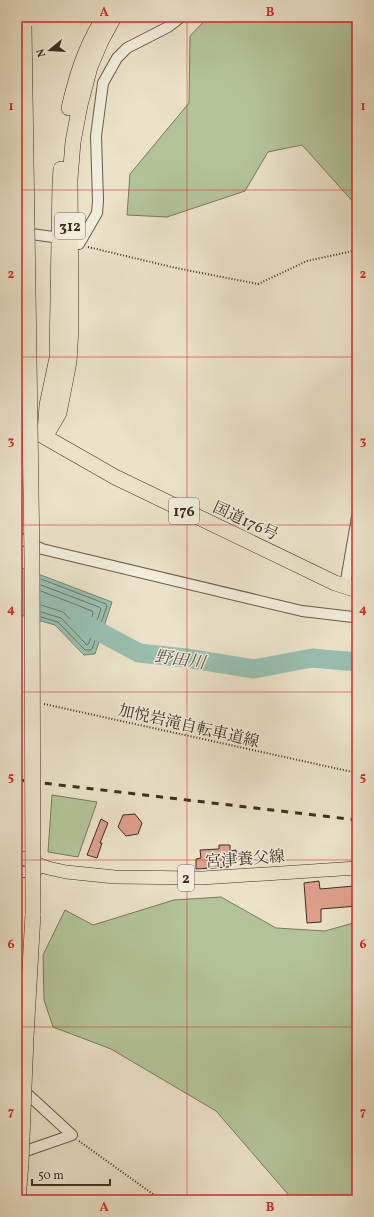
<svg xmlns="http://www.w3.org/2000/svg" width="374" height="1217" viewBox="0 0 374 1217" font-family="Vollkorn,'Noto Serif JP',serif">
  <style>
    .green { fill: #b3c499; stroke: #787a5e }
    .water { fill: #99bfb0; stroke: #748577 }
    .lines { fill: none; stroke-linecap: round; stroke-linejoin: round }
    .shore { stroke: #6b7769; stroke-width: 1 }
    .river { stroke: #99bfb0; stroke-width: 19 }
    .building { fill: #dfa08e; stroke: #3d2f22 }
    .minor-casing { stroke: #685c4c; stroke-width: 12 }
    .major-casing { stroke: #3d2f22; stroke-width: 14 }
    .highway-casing { stroke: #3d2f22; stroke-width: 16 }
    .path { stroke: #3d2f22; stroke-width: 2; stroke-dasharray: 1 2; stroke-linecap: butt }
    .minor { stroke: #f2ecdc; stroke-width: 10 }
    .major { stroke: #ebe2c9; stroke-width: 13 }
    .highway { stroke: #ebe2c9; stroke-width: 15 }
    .rail { stroke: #3d2f22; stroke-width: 3; stroke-dasharray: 7 7; stroke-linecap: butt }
    .highway-bridge-casing { stroke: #3d2f22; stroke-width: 16; stroke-linecap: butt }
    .highway-bridge { stroke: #ebe2c9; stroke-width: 15 }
    .grid { fill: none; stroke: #d62828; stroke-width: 1; stroke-opacity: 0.55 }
    .labels { text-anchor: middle; stroke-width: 3; stroke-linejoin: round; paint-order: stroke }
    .shield { fill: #f2ecdc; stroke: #73685a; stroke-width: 1 }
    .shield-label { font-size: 15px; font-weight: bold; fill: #3d2f22 }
    .street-label { font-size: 16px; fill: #3d2f22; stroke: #f2ecdc }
    .water-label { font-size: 17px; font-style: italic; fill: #545346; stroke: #f2ecdc }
    .neatline { fill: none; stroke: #d62828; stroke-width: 1.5 }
    .grid-label { font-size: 13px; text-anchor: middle; font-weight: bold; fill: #d62828 }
  </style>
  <rect width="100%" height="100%" fill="#ebe2c9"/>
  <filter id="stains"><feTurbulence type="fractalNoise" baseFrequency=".005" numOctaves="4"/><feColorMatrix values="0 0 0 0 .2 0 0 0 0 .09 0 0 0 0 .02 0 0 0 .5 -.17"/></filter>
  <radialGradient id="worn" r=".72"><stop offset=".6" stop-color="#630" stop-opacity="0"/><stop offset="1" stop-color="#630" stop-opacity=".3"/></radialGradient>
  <!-- green -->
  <path class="green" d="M208 17H357V202L355 204 302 145 268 152 245 191 167 217 127 215 130 174 189 103 190 36Z
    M52 795 97 802 78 857 48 852Z
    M221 897 276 928 325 931 357 922V1200H293L216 1111 111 1049 53 1027 44 1000 43 955 65 910 93 925 174 900Z"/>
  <!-- water -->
  <path class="water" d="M17 566 112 602 95 654 84 655 55 625 17 614Z"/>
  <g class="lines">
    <!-- shore -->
    <path class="shore" d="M41 579 106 604 107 606 92 649 91 650H85L58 622 41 617
      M41 585 99 607 101 609 89 643 87 645 61 618 41 612
      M41 591 92 611 93 613 86 632 83 633 63 612 41 605"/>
    <!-- river -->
    <path class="river" d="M79 621 139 653 186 658 254 669 312 658 357 662"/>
  </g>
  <!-- building -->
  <path class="building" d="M135 814 142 823 138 834 126 836 118 827 123 815Z
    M101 819 108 823 100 843H102L97 858 87 855Z
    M219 845H230V851L236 850 237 860H229V867L196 869V859L201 858 200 850 219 849Z
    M319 881 320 889 354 886 355 891 357 890V906L321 909V922L307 923 304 883Z"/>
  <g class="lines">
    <defs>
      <path id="minor" d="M17 232 53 237
        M75 243 79 244 97 213 98 201 96 136 103 83 117 58 127 48 168 27 181 17
        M17 537 42 549 302 611 353 617 357 615
        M345 586 357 517
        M17 871 24 872 38 870
        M17 1154 72 1135 22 1089"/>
      <path id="major" d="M17 856 48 868 66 872 115 877 202 878 357 868"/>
      <path id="highway" d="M69 108C76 78 84 51 100 24
        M17 421 115 477 335 583 357 590
        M45 434 47 405 57 358 60 182 61 169
        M45 437 59 413 69 362 71 328 70 179 73 142 80 105 90 67 101 41 114 17
        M26 1037 33 914
        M18 1200 21 1163"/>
    </defs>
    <!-- minor casing -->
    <use href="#minor" class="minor-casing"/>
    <!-- major casing -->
    <use href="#major" class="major-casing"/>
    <!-- highway casing -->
    <use href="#highway" class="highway-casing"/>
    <!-- path -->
    <path class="path" d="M88 247 176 268 258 284 307 261 353 251 357 245
      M44 704 357 773
      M79 1141 161 1200"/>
    <!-- minor -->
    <use href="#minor" class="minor"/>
    <!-- major -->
    <use href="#major" class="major"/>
    <!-- highway -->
    <use href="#highway" class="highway"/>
    <!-- rail -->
    <path class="rail" d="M17 780 357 820"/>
    <defs>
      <path id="highway-bridge" d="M24 26 32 558 33 914
        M21 1163 26 1037"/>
    </defs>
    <!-- highway-bridge casing -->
    <use href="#highway-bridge" class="highway-bridge-casing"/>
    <!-- highway-bridge -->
    <use href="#highway-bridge" class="highway-bridge"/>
  </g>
  <!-- grid -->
  <path class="grid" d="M187 17V1200M17 190H357M17 357H357M17 525H357M17 692H357M17 860H357M17 1027H357"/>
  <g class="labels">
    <!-- shield labels -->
    <g class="shield">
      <rect x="55" y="213" width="30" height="26" rx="3"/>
      <rect x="169" y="498" width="30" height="26" rx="3"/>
      <rect x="178" y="865" width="16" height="26" rx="3"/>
    </g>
    <g class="shield-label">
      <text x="70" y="231">312</text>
      <text x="184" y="516">176</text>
      <text x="186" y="883">2</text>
    </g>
    <!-- street labels -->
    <g class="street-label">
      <text transform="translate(246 520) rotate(25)" y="6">国道176号</text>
      <text transform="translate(189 725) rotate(13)" y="6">加悦岩滝自転車道線</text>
      <text transform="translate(245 858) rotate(-4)" y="6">宮津養父線</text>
    </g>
    <!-- water labels -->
    <g class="water-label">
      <text transform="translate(180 659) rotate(8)" y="6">野田川</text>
    </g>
  </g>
  <!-- margin -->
  <rect width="374" height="1217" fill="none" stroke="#ebe2c9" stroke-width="44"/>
  <!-- north arrow -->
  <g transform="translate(50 50) rotate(252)" stroke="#f2ecdc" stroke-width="3" paint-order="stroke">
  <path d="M0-3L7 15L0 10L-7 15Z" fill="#3d2f22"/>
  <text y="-6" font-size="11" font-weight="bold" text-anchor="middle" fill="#3d2f22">N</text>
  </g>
  <!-- scale -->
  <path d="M32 1179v6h78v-6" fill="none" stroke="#3d2f22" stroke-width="2"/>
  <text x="38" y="1179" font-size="12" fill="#3d2f22" stroke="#f2ecdc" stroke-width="3" paint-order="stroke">50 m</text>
  <rect x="22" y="22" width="330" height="1173" class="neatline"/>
  <g class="grid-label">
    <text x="104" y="16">A</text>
    <text x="270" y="16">B</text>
    <text x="11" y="110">1</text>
    <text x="363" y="110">1</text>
    <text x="11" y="278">2</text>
    <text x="363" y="278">2</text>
    <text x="11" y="445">3</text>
    <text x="363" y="445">3</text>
    <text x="11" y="613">4</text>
    <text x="363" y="613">4</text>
    <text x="11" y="781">5</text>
    <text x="363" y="781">5</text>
    <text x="11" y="948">6</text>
    <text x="363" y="948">6</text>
    <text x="11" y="1116">7</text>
    <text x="363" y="1116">7</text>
    <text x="104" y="1211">A</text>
    <text x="270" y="1211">B</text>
  </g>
  <rect width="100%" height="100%" filter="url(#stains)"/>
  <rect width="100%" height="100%" fill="url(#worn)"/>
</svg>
